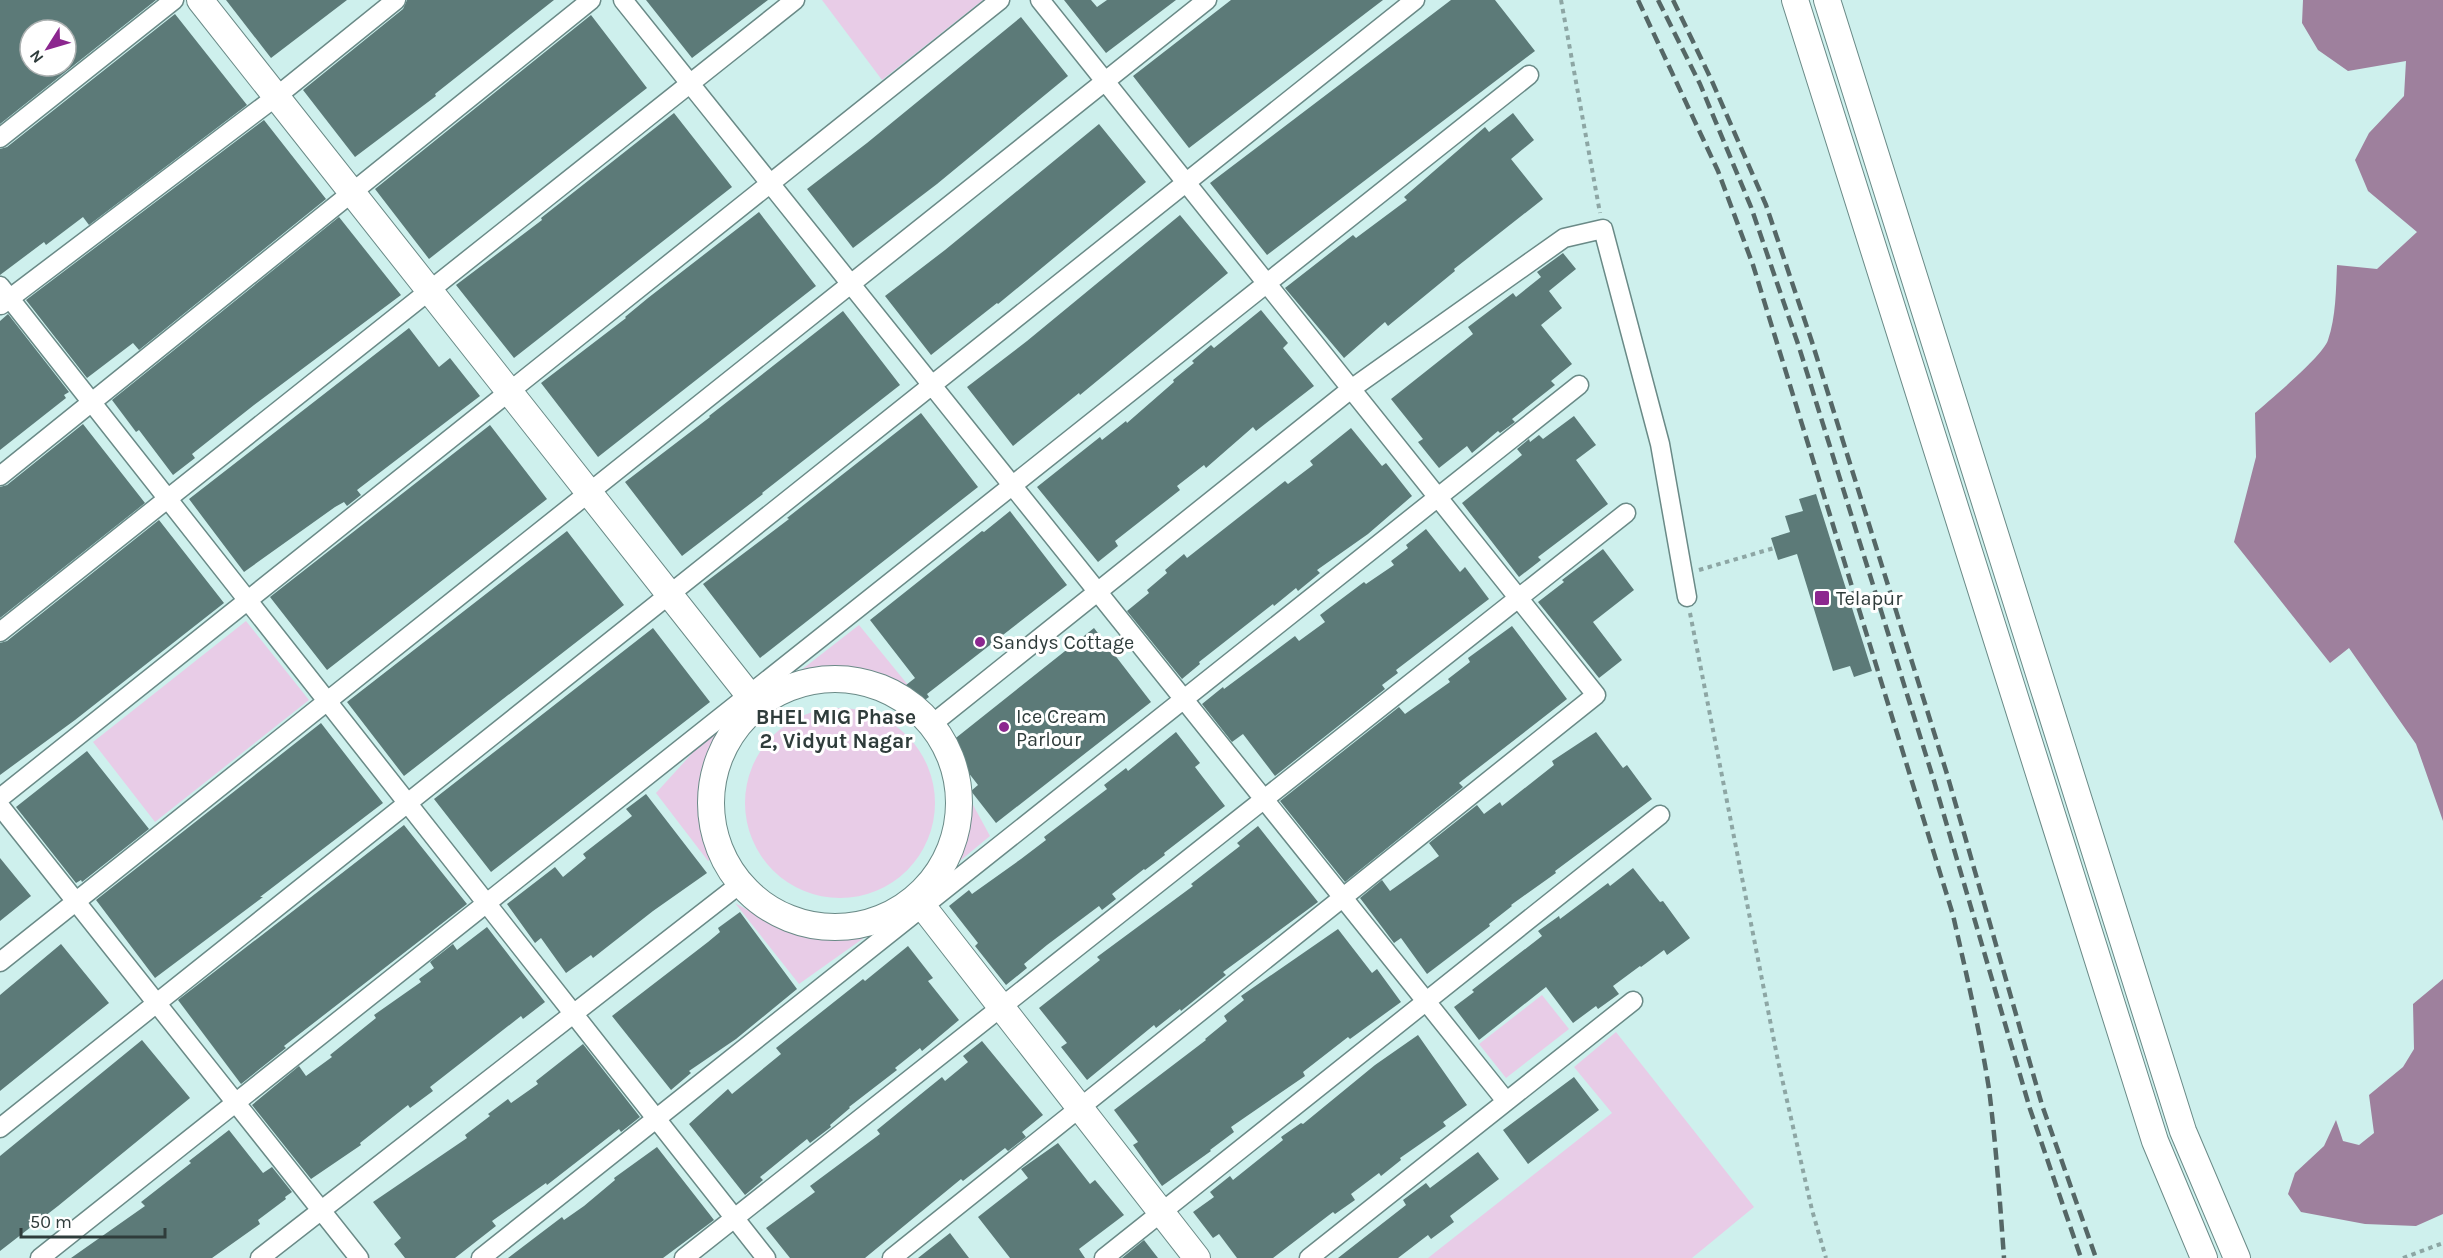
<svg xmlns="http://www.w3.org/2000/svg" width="2443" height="1258" viewBox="0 0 2443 1258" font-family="Karla,sans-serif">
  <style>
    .green { fill: #e8cce7 }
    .water { fill: #9e809d }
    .building { fill: #5c7a78; fill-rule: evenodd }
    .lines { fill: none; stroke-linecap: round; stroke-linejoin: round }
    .street-casing { stroke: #6a8a87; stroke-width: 21 }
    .secondary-casing { stroke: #6a8a87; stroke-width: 28 }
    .path { stroke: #8da6a4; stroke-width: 4; stroke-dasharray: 4.5 4.5; stroke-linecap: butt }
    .street { stroke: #fff; stroke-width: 18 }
    .secondary { stroke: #fff; stroke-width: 26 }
    .rail { stroke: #556766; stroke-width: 4.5; stroke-dasharray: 12 6; stroke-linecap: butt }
    .poi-dot { fill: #8c278f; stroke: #fff; stroke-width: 2 }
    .labels { text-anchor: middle; stroke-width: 6; stroke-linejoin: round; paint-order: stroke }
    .poi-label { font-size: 20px; fill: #2f3c3b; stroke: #fff; text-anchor: start }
    .neighbourhood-label { font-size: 21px; font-weight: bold; fill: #2f3c3b; stroke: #fff }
  </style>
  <rect width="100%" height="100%" fill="#cef0ed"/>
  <!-- green -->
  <path class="green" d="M822 0H983L882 80Z
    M246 621 309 700 155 822 93 742Z
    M859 625 917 696C901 687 884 676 866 671 845 665 817 670 796 674Z
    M745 803a95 95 0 1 1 190 0a95 95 0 1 1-190 0Z
    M716 727 721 728 722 733C701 779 703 804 712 853V858L708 861 656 793Z
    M966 792 990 836 949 870C967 838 968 828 966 792Z
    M735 903C785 931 810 940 868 935L799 984Z
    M1542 995 1569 1029 1506 1078 1479 1044Z
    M1616 1032 1754 1207 1692 1258H1428L1612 1113 1574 1067Z"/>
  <!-- water -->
  <path class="water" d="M2303 0H2443V821L2416 744 2349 648 2330 663 2234 542 2256 457 2255 413C2270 400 2323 356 2328 340 2336 317 2336 289 2337 265L2377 269 2417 232 2368 191 2355 160 2369 133 2404 96 2406 61 2348 71 2318 50 2302 23Z
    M2443 979V1214L2416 1226 2365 1224 2301 1212 2288 1194 2295 1173 2324 1146 2336 1120 2343 1141 2359 1145 2374 1133 2369 1095 2403 1067 2414 1049 2413 1004Z"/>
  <!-- building -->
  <path class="building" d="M0 0H156L0 124ZM30 30H66V66H30Z
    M226 0H347L271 58Z
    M407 0H554L435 94 436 96 355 157 303 90 403 9Z
    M646 0H768L692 58Z
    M1064 0H1091L1097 7 1107 0H1176L1106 53Z
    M1231 0H1383L1189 148 1133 76Z
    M1451 0H1495L1535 51 1267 255 1210 183Z
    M175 14 247 105 89 225 83 217 46 245 44 242 0 275V149L7 147Z
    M591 15 647 88 429 259 375 189Z
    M1021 17 1068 76 937 184 853 248 807 189 867 143Z
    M674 113 732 187 514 358 456 285 542 220 541 218Z
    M1513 113 1534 140 1511 159 1543 199 1454 269 1455 271 1388 326 1385 322 1344 358 1285 288 1353 235 1356 238 1407 200 1404 197 1485 127 1489 132Z
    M264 120 326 199 139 350 133 343 87 378 26 300Z
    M1099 124 1146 182 998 304 997 303 931 355 885 296 945 250Z
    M759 212 816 286 598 457 541 383 626 318 625 317 648 298Z
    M1180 215 1228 273 1080 395 1079 393 1013 446 967 387 1027 341Z
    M339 217 401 295 254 405 192 454 195 458 173 475 139 430 136 432 112 400Z
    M1563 253 1576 269 1549 291 1562 308 1541 325 1572 364 1551 381 1555 385 1512 419 1515 422 1500 433 1498 431 1472 453 1467 446 1439 468 1418 442 1423 439 1391 399 1473 334 1468 327 1513 293 1516 297 1541 277 1537 272Z
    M1261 310 1288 343 1283 348 1314 386 1256 431 1253 427 1206 468 1204 465 1177 486 1180 490 1115 541 1118 546 1098 562 1037 487 1100 437 1102 440 1126 421 1127 423 1174 382 1173 380 1194 363 1192 361 1211 345 1214 348Z
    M843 311 900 385 762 493 763 494 682 556 625 482 710 417 709 416Z
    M8 314 69 392 64 395 66 398 0 450V321Z
    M409 328 439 367 450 358 480 396 357 490 361 495 347 506 344 502 335 507 244 572 189 499Z
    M921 413 978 487 760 658 703 584 789 519 787 518Z
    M1574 416 1596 445 1576 460 1608 504 1538 557 1541 560 1519 577 1462 503 1522 455 1517 449 1529 439 1530 442 1539 435 1543 439Z
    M83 424 145 503 0 618V487L7 485Z
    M490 425 547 499 327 670 270 597Z
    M1351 428 1382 466 1386 463 1412 496 1368 534 1317 570 1320 573 1298 591 1296 588 1274 606 1273 604 1199 662 1200 664 1182 679 1127 611 1149 593 1147 590 1167 573 1165 570 1184 554 1187 558 1285 481 1288 484 1313 465 1310 461Z
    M1816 494 1872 671 1854 677 1850 666 1833 671 1797 554 1778 560 1771 538 1790 532 1785 516 1803 511 1799 499Z
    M1010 511 1067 585 927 694 929 697 915 707 901 689 915 678 870 620 982 531 984 532Z
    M159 520 224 603 75 720 0 775V643L7 641Z
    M1426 529 1460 572 1465 567 1489 599 1396 670 1398 673 1382 685 1385 689 1275 776 1243 734 1232 742 1202 704 1223 687 1224 689 1295 636 1299 641 1325 622 1320 615 1364 582 1366 584 1394 565 1391 561 1408 548 1406 545Z
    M567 531 624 605 404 776 347 702Z
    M1603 549 1634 590 1593 622 1622 660 1599 678 1538 602 1564 582 1562 580Z
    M1512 626 1567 699 1459 783 1463 787 1345 882 1280 801 1399 707 1405 714 1450 682 1448 679 1470 662 1468 658Z
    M653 628 710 702 491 872 434 799Z
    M1094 628 1151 702 996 823 971 791 978 785 947 745Z
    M321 723 383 803 260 897H263L155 978 96 900Z
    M1176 732 1200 763 1195 767 1225 806 1164 853 1165 855 1145 870 1144 869 1112 894 1116 899 1102 910 1099 906 1047 945 1024 964 1027 968 1006 985 975 946 978 943 949 906 969 890 972 894 1021 859 1046 840 1044 837 1107 789 1104 785 1126 768 1128 771Z
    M1596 732 1623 768 1627 765 1652 799 1555 871 1556 873 1511 905 1512 906 1489 924 1490 926 1427 974 1401 938 1394 943 1360 898 1382 880 1390 891 1439 856 1429 843 1477 805 1484 814 1500 802 1502 806 1554 765 1552 761Z
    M87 751 149 829 82 882 81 880 76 883 16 807Z
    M646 794 707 873 653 911 593 958 591 955 566 973 541 938 535 943 507 904 555 867 563 877 586 858 583 854 632 816 626 809Z
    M404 825 467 904 284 1046 286 1048 241 1084 178 1000Z
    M1258 826 1318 902 1223 972 1226 975 1181 1011 1180 1009 1156 1028 1154 1025 1087 1080 1061 1047 1067 1043 1039 1008 1100 960 1097 957 1193 886 1191 884 1240 846 1237 843Z
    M0 858 31 896 0 921Z
    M1633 868 1660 902 1663 901 1690 938 1667 955 1664 950 1641 967 1640 966 1613 986 1619 994 1598 1009 1596 1006 1573 1023 1546 987 1479 1040 1454 1007 1474 992 1472 990 1542 936 1538 931 1559 916 1560 919 1608 883 1610 886Z
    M740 912 797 989 736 1039 689 1071 691 1073 671 1090 612 1016 708 942 720 932 718 928Z
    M487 927 545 1002 523 1019 521 1016 430 1087 433 1091 410 1108 408 1105 360 1143 361 1145 311 1179 252 1105 299 1066 306 1076 332 1057 330 1055 376 1018 374 1015 421 982 419 979 434 968 430 962 453 944 457 950Z
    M1338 929 1372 973 1377 969 1401 1002 1350 1039 1348 1037 1303 1072 1305 1076 1231 1127 1234 1132 1210 1150 1211 1151 1162 1186 1133 1145 1138 1142 1114 1110 1206 1040 1205 1039 1227 1021 1224 1016 1244 1000 1241 996Z
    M61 944 109 1003 0 1091V995Z
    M908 946 933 978 928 981 959 1020 922 1051 920 1048 895 1068 897 1070 849 1107 850 1108 830 1125 831 1127 810 1143 807 1139 781 1160 760 1177 763 1180 745 1195 689 1124 728 1089 732 1094 781 1054 776 1048 863 979 865 981Z
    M1418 1035 1467 1105 1443 1122 1446 1126 1400 1158 1401 1160 1381 1176 1379 1173 1351 1194 1355 1200 1335 1214 1333 1212 1273 1258H1237L1219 1234 1213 1238 1193 1212 1214 1197 1210 1192 1230 1176 1233 1180 1283 1140 1281 1137 1301 1123 1303 1124 1375 1065Z
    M142 1040 190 1098 58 1206 0 1251V1156Z
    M982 1041 1043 1115 1022 1132 1026 1137 1008 1151 1005 1148 963 1181 961 1179 865 1258H790L766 1228 815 1192 810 1186 880 1134 877 1130 921 1094 942 1077 945 1081 968 1062 963 1056Z
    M583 1044 640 1117 621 1132 619 1129 547 1185 546 1183 492 1221 496 1226 455 1258H405L394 1244 401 1238 373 1202 467 1138 465 1135 490 1116 488 1114 508 1099 511 1103 538 1084 536 1081Z
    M1574 1077 1599 1110 1528 1164 1503 1130Z
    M229 1130 263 1173 272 1167 292 1192 285 1197 286 1199 258 1220 260 1224 212 1258H71L145 1206 141 1202 191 1163 189 1161Z
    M1058 1143 1090 1184 1095 1180 1124 1215 1079 1249 1085 1258H1010L978 1217 1028 1178 1021 1169Z
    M657 1147 714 1220 698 1232 663 1258H508L562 1217 564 1220 584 1206 615 1180 614 1178Z
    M1478 1152 1499 1179 1450 1216 1454 1222 1431 1239 1428 1235 1398 1258H1338L1406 1205 1403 1200 1426 1183 1430 1188Z
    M950 1233 969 1258H918Z
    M1144 1240 1158 1258H1122Z"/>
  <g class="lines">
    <defs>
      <path id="street" d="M623 0 1506 1101
        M0 138 174 0
        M0 286 766 1258
        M1 305 277 96 396 0
        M0 476 591 0
        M0 632 795 0
        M931 725 1351 389 1564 238 1603 229 1660 444 1687 597
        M0 798 1000 0
        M0 806 359 1258
        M0 962 1207 0
        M0 1128 1415 0
        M40 1258 1529 75
        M260 1258 740 884
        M481 1258 1579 385
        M684 1258 1626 513
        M892 1258 1596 695 1040 0
        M1104 1258 1660 815
        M1309 1258 1633 1001"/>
      <path id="secondary" d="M200 0 756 704
        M1795 0 2155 1141 2204 1258
        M1827 0 2183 1131 2237 1258
        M711 803a124 124 0 1 1 248 0a124 124 0 1 1-248 0Z
        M917 899 1197 1258"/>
    </defs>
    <!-- street casing -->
    <use href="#street" class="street-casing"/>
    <!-- secondary casing -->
    <use href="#secondary" class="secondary-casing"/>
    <!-- path -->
    <path class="path" d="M1561 0 1600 213
      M1699 570 1774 548
      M1690 613 1778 1061 1812 1210 1826 1258
      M2403 1258 2443 1243"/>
    <!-- street -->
    <use href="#street" class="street"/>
    <!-- secondary -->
    <use href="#secondary" class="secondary"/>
    <!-- rail -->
    <path class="rail" d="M1638 0 1718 171 1753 265 1953 915C1966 973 1980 1031 1989 1089 1996 1145 2000 1202 2004 1258
      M1658 0 1700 84 1751 207 1799 347 1934 781 2030 1109 2081 1258
      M1673 0 1711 79 1766 205 1812 342 1947 774 2042 1105 2096 1258"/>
  </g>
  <!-- markers -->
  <g class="poi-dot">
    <rect x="1814" y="590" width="16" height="16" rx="3"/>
    <circle cx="980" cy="642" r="6"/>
    <circle cx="1004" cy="727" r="6"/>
  </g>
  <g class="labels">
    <!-- poi labels -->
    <g class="poi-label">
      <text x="1836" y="605">Telapur</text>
      <text x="992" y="649">Sandys Cottage</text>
      <text x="1016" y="723">Ice Cream<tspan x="1016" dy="23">Parlour</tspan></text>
    </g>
    <!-- neighbourhood labels -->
    <g class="neighbourhood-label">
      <text x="836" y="724">BHEL MIG Phase<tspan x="836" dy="24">2, Vidyut Nagar</tspan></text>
    </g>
  </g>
  <!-- north arrow -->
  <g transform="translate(48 48) rotate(233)"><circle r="28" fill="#ffffff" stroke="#acb1b1" stroke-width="1.5"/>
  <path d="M0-4.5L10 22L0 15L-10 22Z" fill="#8c278f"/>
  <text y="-9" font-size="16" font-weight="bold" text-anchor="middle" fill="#2f3c3b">N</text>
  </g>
  <!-- scale -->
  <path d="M21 1228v9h144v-9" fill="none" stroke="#2f3c3b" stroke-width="3"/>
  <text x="30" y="1228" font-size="18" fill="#2f3c3b" stroke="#ffffff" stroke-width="4.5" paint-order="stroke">50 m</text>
</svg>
